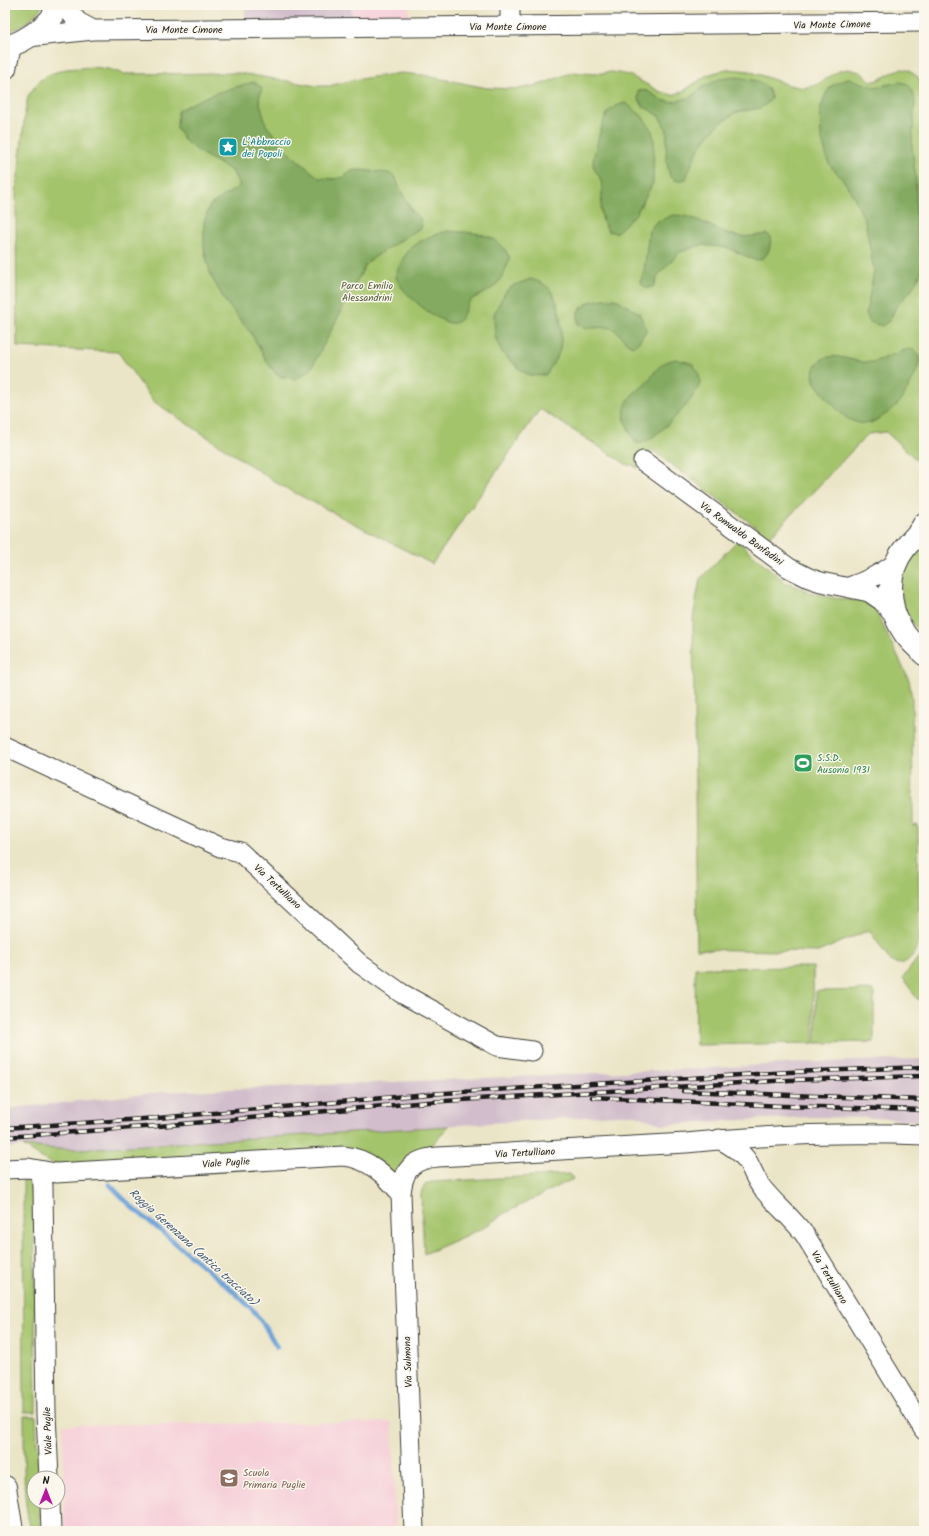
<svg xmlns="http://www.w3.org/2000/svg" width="929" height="1536" viewBox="0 0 929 1536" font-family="Kalam,sans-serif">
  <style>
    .built { fill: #f6cfd9 }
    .industrial { fill: #d1bdcb }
    .green { fill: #a4c46c; stroke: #607044 }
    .forest { fill: #83aa60; stroke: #50633e }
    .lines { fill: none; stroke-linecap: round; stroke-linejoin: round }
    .stream { stroke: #69a0d7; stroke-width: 4.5 }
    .street-casing { stroke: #3b3a36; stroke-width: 21 }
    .secondary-casing { stroke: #3b3a36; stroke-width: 24 }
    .street { stroke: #fff; stroke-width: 19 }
    .secondary { stroke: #fff; stroke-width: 22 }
    .rail-casing { stroke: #1c1c1c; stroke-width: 4.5 }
    .rail { stroke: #fbf7ec; stroke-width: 3; stroke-dasharray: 9; stroke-linecap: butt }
    .labels { text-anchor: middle; stroke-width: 3; stroke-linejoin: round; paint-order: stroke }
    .street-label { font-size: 10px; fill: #1c1c1c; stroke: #fbf7ec }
    .culture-label { font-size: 10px; fill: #0d838f; stroke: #fbf7ec; text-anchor: start }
    .park-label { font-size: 10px; fill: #4c5738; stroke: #fbf7ec }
    .leisure-label { font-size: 10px; fill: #27864d; stroke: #fbf7ec; text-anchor: start }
    .education-label { font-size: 10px; fill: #785e54; stroke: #fbf7ec; text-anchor: start }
    .water-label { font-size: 11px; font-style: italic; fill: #3f5770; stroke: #fbf7ec }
  </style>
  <rect width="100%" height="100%" fill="#fbf7ec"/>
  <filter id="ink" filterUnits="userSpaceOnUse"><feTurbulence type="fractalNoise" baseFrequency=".025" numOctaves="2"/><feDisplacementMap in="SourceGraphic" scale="8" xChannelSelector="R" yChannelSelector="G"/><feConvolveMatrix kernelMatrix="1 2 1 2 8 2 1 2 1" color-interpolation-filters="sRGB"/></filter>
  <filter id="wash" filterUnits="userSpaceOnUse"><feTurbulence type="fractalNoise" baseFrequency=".012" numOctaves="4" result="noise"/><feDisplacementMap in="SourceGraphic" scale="16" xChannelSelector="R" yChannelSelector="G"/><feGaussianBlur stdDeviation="0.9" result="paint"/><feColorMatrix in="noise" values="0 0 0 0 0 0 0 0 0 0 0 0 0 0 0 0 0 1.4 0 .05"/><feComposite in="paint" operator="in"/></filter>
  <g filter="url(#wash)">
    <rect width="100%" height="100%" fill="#ebe5c7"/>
    <!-- built -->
    <path class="built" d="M351 5H409V22L352 23Z
      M392 1422 396 1531H64L63 1425Z"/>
    <!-- industrial -->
    <path class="industrial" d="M245 5H351L352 23H245Z
      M924 1059V1122L880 1118 811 1117 698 1122 664 1125 633 1114 81 1149H57L23 1146 5 1148V1109L164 1092 692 1069 821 1062Z"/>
    <!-- green -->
    <path class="green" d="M5 5H43C31 20 24 28 5 32Z
      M93 67 109 69 124 74 239 73 317 86H329L353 80 401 73 422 75 487 88 518 89 542 84 573 72 594 74 612 72 629 75 659 91 672 95 682 92 707 75 728 69 749 71 789 85 803 88 816 85 832 75 839 71 848 69 860 72 871 81H876L897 70 902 69 908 70 918 77 921 84 924 108V455L918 461 886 432 868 434 770 537 652 450 638 468 630 464 629 466 540 409 432 564 280 485 153 401 118 352 17 347 16 194 25 113 28 96 39 81 50 74 66 69Z
      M737 541 785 582 810 592 833 598 862 601 874 607 909 680 912 699 913 826 918 825 919 932C919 937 918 942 917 947 913 958 902 969 891 961 885 956 875 937 869 930L818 952 697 949 693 618 700 579Z
      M924 541V638C907 618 893 594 905 566 909 558 918 549 924 541Z
      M922 952V967L924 970V999H917L903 978Z
      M813 967 814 1043 696 1045 695 968Z
      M874 990V1042L816 1043V991Z
      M449 1126 427 1151 405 1161 394 1174 376 1161 64 1166 50 1163 23 1146 57 1149H81Z
      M570 1174 573 1179 505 1213 483 1228 424 1254 421 1195C422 1187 425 1183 433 1182Z
      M23 1176 34 1190 36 1412H24Z
      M24 1416H36L37 1444 39 1448 40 1478H34V1502H40V1531H31C21 1494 25 1454 24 1416Z"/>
    <!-- forest -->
    <path class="forest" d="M737 77C754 81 769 79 771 99 760 112 753 108 738 112 733 113 729 118 725 120 703 135 694 156 686 179L677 181 670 177 666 159 667 130 658 115 643 106 638 99V90L647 91 662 100 671 102 689 98 703 87 719 79Z
      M848 78 874 87 900 82 908 84 913 92 915 101 912 146 916 181V233L921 251 922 269 919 277 910 292 897 305 889 321 882 326 870 322 866 314 874 271 865 221 854 197 844 181 829 164 821 137 820 110 826 93 831 86Z
      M254 82 262 88 259 99 266 125 288 152 319 178 335 179 344 177 351 171 360 170 389 173 396 178 399 187 413 213 420 218 422 227 380 253 366 264 311 369 296 379 278 376 267 362 251 333 225 301 211 276 206 257 204 248V222L210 205 240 186 232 171 201 153 186 142 177 128 178 111C202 96 228 89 254 82Z
      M626 103 642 116 652 131 654 139 653 183 636 214 616 233 608 231C595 211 605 200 601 181 600 175 594 171 593 165 592 160 602 123 605 118 606 115 608 112 610 110 615 106 620 104 626 103Z
      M673 215C697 215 711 229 733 235 744 238 756 236 767 234L771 237C770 248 769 260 754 260L728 248 702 245 698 246 680 252 659 274 654 286 651 288H646L640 282 644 272 649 231 656 222Z
      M448 231C463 232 488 232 499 243 504 247 507 253 510 258 505 272 500 285 486 292 482 295 474 297 470 301 464 307 465 319 455 323 442 327 396 289 396 276 396 273 398 269 399 267 407 245 427 236 448 231Z
      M531 279C537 281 545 284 550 289 561 303 563 332 560 349 558 357 551 366 547 374L539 376 529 375 522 371 502 353 495 337 494 314 502 298 507 290 514 285Z
      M603 299H614L618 300 639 313 647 329C645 333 638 344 634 346 625 345 622 335 615 330 604 323 588 333 578 324V311L589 302Z
      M909 349 914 350C916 352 918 354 919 357 922 368 902 401 894 408 888 413 878 420 870 423 865 425 852 422 847 418 837 411 824 395 816 384 813 379 812 373 815 367 828 345 853 365 872 362 885 359 896 352 909 349Z
      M676 359 693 364C696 369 700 375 700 381 700 396 658 436 645 442 642 444 639 443 636 443 626 426 618 412 632 395 635 391 641 389 644 385 657 372 656 363 676 359Z"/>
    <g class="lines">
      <!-- stream -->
      <path class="stream" d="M109 1184 132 1207 233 1291 253 1310 264 1325 277 1347"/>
    </g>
  </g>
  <g filter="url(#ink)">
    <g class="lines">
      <defs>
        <path id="street" d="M64 5 78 22 93 30
          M510 5V26
          M28 37 93 30 924 22
          M643 461 789 568 809 578 821 582 869 592 882 601 895 617
          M849 587C867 581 881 574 896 563
          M5 747 220 847 240 852 360 964 401 993 497 1046 532 1051
          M719 1139C731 1145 741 1151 748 1162 753 1171 756 1181 763 1189 776 1205 792 1218 805 1235L924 1430
          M5 1169 28 1168 56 1173 343 1156C368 1158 386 1175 401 1194
          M37 1170 42 1178 43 1186 46 1414 49 1478
          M50 1502 51 1531
          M414 1531 401 1194C403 1169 413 1159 438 1157L686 1143C765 1135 845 1132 924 1135"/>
        <path id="secondary" d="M5 46C18 46 40 30 49 21 53 17 56 10 59 5
          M5 68 10 46
          M924 524C919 535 912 538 905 548 886 572 887 606 903 631 908 640 917 647 924 654
          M5 1487 12 1531"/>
      </defs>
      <!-- street casing -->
      <use href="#street" class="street-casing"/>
      <!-- secondary casing -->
      <use href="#secondary" class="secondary-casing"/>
      <!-- street -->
      <use href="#street" class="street"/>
      <!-- secondary -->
      <use href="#secondary" class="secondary"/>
      <defs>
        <path id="rail" d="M683 1091 924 1100
          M592 1097 783 1106 924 1110
          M5 1128 158 1118 428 1094 790 1072 924 1067
          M5 1137 159 1126 428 1102 790 1080 924 1076"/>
      </defs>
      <!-- rail casing -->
      <use href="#rail" class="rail-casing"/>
      <!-- rail -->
      <use href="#rail" class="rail"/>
    </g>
  </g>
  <!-- icons -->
  <defs>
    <symbol id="sight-square" viewBox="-11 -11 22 22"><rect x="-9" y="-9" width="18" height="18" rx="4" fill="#0f9aa8" stroke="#fbf7ec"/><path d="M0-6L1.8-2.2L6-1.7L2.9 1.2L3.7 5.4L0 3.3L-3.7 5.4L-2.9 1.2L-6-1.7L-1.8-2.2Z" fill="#fff"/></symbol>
    <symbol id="stadium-square" viewBox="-11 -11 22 22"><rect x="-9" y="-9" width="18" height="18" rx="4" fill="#2e9e5b" stroke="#fbf7ec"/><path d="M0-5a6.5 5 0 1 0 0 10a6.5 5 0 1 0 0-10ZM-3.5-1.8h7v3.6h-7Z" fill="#fff"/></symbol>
    <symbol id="school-square" viewBox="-11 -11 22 22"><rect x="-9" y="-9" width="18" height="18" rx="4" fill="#8d6e63" stroke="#fbf7ec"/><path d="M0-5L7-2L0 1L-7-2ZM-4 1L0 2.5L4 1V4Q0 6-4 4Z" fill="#fff"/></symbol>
  </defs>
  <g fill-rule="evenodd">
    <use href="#sight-square" x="217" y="136" width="22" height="22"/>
    <use href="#stadium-square" x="792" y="752" width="22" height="22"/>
    <use href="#school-square" x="218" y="1467" width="22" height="22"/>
  </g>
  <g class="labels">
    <!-- street labels -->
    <g class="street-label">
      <text transform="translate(832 24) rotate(-1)" y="4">Via Monte Cimone</text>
      <text x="508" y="30">Via Monte Cimone</text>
      <text x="184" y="33">Via Monte Cimone</text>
      <text transform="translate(742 533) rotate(36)" y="4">Via Romualdo Bonfadini</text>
      <text transform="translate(278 886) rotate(43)" y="4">Via Tertulliano</text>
      <text transform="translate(525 1152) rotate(-3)" y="4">Via Tertulliano</text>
      <text transform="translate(226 1162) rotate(-4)" y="4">Viale Puglie</text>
      <text transform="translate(830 1277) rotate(59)" y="4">Via Tertulliano</text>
      <text transform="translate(407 1362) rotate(-92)" y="4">Via Sulmona</text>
      <text transform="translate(47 1431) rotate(-92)" y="4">Viale Puglie</text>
    </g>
    <!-- culture labels -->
    <g class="culture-label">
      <text x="242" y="145">L’Abbraccio<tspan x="242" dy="12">dei Popoli</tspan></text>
    </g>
    <!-- park labels -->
    <g class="park-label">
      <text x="367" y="289">Parco Emilio<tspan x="367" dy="12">Alessandrini</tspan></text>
    </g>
    <!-- leisure labels -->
    <g class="leisure-label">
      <text x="817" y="761">S.S.D.<tspan x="817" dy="12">Ausonia 1931</tspan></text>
    </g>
    <!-- education labels -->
    <g class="education-label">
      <text x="243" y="1476">Scuola<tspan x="243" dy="12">Primaria Puglie</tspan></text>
    </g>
    <!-- water labels -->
    <g class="water-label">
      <text transform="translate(194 1247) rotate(42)" y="4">Roggia Gerenzana (antico tracciato)</text>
    </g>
  </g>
  <!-- margin -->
  <rect width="929" height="1536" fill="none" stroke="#fbf7ec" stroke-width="20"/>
  <!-- north arrow -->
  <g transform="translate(46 1490)"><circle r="19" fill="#fbf7ec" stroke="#a29f99"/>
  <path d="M0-3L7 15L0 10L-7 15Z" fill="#b5179e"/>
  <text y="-6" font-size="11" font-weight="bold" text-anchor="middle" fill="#1c1c1c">N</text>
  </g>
</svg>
